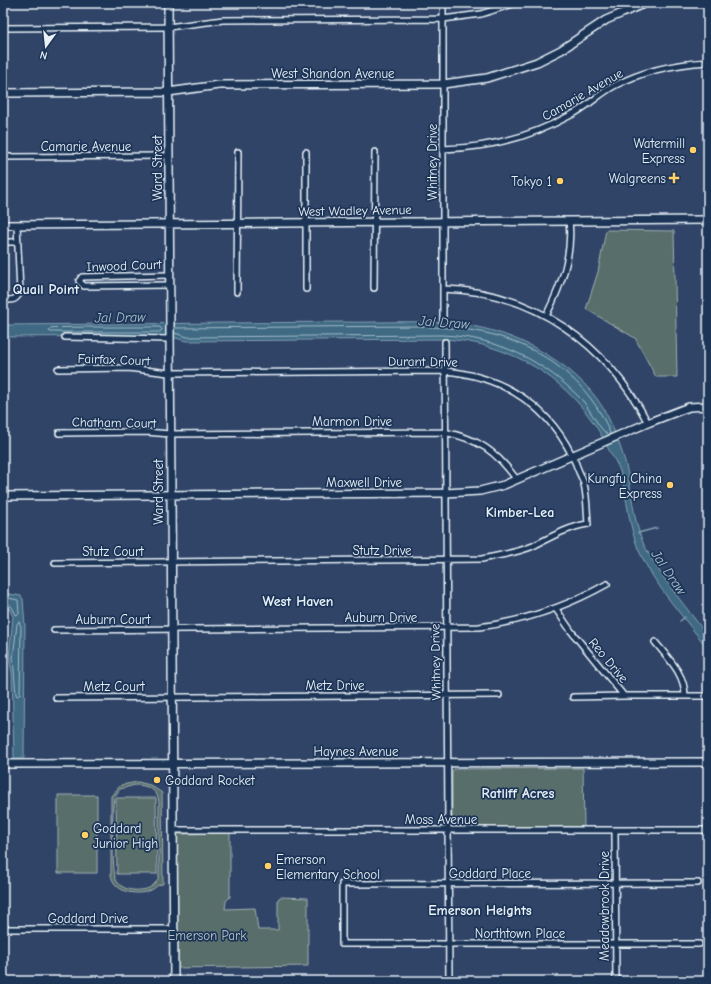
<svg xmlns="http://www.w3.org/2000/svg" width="711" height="984" viewBox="0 0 711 984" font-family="'Comic Neue',sans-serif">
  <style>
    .green { fill: #586e6a; stroke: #a0b0b1; fill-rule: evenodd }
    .water { fill: #3f6b84; stroke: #83a1b2 }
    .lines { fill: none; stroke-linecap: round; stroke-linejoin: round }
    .shore { stroke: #a4bbca; stroke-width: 1 }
    .stream { stroke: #83a1b2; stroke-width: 1.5 }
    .street-casing { stroke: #e8f1f8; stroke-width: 8 }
    .secondary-casing { stroke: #e8f1f8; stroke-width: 10 }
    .street { stroke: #1d3557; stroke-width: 5 }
    .secondary { stroke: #1d3557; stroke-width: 7 }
    .poi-dot { fill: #ffd166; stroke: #1d3557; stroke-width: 1.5 }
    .labels { text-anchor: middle; stroke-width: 3.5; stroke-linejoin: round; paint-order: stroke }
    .street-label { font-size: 13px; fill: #e8f1f8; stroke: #1d3557 }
    .poi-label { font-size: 13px; fill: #e8f1f8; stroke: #1d3557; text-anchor: end }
    .park-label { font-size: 13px; fill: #b6c3c6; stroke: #1d3557 }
    .neighbourhood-label { font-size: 14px; font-weight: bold; fill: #e8f1f8; stroke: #1d3557 }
    .water-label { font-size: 14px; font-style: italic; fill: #adc2cf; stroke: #1d3557 }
  </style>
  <rect width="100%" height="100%" fill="#304468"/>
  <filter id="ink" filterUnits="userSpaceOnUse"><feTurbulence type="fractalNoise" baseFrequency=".025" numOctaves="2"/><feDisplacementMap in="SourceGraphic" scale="8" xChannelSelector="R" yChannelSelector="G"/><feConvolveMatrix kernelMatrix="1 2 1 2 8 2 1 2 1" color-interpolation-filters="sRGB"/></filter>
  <g filter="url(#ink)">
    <!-- green -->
    <path class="green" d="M606 230 674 231 677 377H656L635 338 586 309 598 272Z
      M583 768 584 827H472L455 826 452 824V771L454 769Z
      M138 782 150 785 162 793 163 884C157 884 155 889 149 891 135 896 114 892 111 875V796L121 785ZM135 785C146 785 158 789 159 802V876C156 885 150 889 141 890 132 891 121 889 116 880 112 874 112 808 114 797L120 789Z
      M58 795H97V873H58Z
      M116 798H156L157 874H117Z
      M173 830 179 834 230 833V897L226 901 225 909 255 908 258 930H278V899L280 897 308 898V966L174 968Z"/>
    <!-- water -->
    <path class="water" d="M339 322C383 323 429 319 472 326 523 335 583 368 607 415 612 425 617 437 621 449 633 480 630 515 644 545 661 579 687 607 708 637V649C686 620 655 586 640 553 628 527 628 499 620 471 618 464 612 457 609 450 578 384 514 342 442 339L186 341 176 338 163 336 3 337V325Z
      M3 593 21 596 23 599 25 626 24 758H14L12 673 9 658 13 617 10 610 3 605Z"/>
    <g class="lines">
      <!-- shore -->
      <path class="shore" d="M88 327H160L162 330 160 332H51L49 331 51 328Z
        M174 328 419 326C442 328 464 328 486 333 539 345 590 381 610 433L609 435
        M175 333 187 337 442 335C497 337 545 361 583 401 590 410 600 430 608 435
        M3 597 18 600 19 614 16 615C13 608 10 602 3 602
        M19 622 21 626 20 694 18 696 16 695 13 658 17 624Z"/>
      <!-- stream -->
      <path class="stream" d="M638 533 657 528
        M675 593 682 589
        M680 621 685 617"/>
      <defs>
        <path id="street" d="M443 3V321
          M3 28 168 27 223 20 443 19 481 14 516 3
          M443 149C488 148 531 137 571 115 587 107 599 94 614 86 644 70 675 64 708 62
          M3 157 169 156
          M3 242H18
          M169 275 82 277 79 281 84 286 169 285
          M374 288 375 152
          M306 289V152
          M443 289C534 291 607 344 648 423
          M237 292 238 152
          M3 300C12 300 16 301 20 292L17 225
          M546 316C561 286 573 255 569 221
          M65 337 169 339
          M445 342 449 981
          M59 433 146 432 170 434 444 432C479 439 496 451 517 480
          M55 563 482 559C499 555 517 553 533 546 551 537 568 527 588 524 587 511 587 496 584 484 582 477 578 471 576 464 552 408 505 376 444 371L169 373 128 368 58 369
          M556 609 571 631 624 696H708
          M54 630 479 627C525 621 566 607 607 584
          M655 642C668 658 685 674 685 696
          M573 697 624 696
          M56 698 499 695
          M173 830H708
          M615 830 616 981
          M698 883 342 884V944H699
          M3 929H174"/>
        <path id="secondary" d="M168 3 174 981
          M3 93 168 92 219 85 443 84 487 78 537 62 561 50 606 20 646 3
          M3 225 708 220
          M3 496 445 493 480 491 504 485 650 422 689 407 708 406
          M3 764 708 762"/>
      </defs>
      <!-- street casing -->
      <use href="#street" class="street-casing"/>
      <!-- secondary casing -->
      <use href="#secondary" class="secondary-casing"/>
      <!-- street -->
      <use href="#street" class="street"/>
      <!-- secondary -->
      <use href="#secondary" class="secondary"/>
    </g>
  </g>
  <!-- markers -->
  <g class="poi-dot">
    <circle cx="693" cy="150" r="4"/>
    <path d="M672 172h4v4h4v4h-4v4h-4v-4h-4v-4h4z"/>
    <circle cx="560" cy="181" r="4"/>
    <circle cx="670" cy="485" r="4"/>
    <circle cx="157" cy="780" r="4"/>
    <circle cx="85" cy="835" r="4"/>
    <circle cx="268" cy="866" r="4"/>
  </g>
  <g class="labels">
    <!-- street labels -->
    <g class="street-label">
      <text x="333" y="78">West Shandon Avenue</text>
      <text transform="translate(582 94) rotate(-30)" y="5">Camarie Avenue</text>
      <text x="86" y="151">Camarie Avenue</text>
      <text transform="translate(432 162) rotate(-90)" y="5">Whitney Drive</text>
      <text transform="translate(157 168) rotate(-90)" y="5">Ward Street</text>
      <text transform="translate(355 210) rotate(-1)" y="5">West Wadley Avenue</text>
      <text transform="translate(124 265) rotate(-2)" y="5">Inwood Court</text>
      <text transform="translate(114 359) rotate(2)" y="5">Fairfax Court</text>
      <text transform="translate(423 361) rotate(1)" y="5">Durant Drive</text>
      <text x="352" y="426">Marmon Drive</text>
      <text transform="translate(114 422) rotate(1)" y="5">Chatham Court</text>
      <text x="364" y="487">Maxwell Drive</text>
      <text transform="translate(158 492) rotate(-90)" y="5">Ward Street</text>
      <text x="382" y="555">Stutz Drive</text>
      <text x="113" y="556">Stutz Court</text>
      <text x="381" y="622">Auburn Drive</text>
      <text x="113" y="624">Auburn Court</text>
      <text transform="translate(609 660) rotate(50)" y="5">Reo Drive</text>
      <text transform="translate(435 662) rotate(-91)" y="5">Whitney Drive</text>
      <text x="335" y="690">Metz Drive</text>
      <text x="114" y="691">Metz Court</text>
      <text x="356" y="756">Haynes Avenue</text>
      <text x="441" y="824">Moss Avenue</text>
      <text x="490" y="878">Goddard Place</text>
      <text transform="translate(604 906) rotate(-90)" y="5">Meadowbrook Drive</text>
      <text x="88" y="923">Goddard Drive</text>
      <text x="520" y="938">Northtown Place</text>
    </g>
    <!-- poi labels -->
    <g class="poi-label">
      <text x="685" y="148">Watermill<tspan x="685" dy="15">Express</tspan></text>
      <text x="666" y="183">Walgreens</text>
      <text x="552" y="186">Tokyo 1</text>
      <text x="662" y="483">Kungfu China<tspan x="662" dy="15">Express</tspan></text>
      <text x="165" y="785" text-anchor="start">Goddard Rocket</text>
      <text x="93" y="833" text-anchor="start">Goddard<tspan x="93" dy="15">Junior High</tspan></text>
      <text x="276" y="864" text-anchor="start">Emerson<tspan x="276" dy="15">Elementary School</tspan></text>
    </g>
    <!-- park labels -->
    <g class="park-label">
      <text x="207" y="940">Emerson Park</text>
    </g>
    <!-- neighbourhood labels -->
    <g class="neighbourhood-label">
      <text x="46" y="294">Quail Point</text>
      <text x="520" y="517">Kimber-Lea</text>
      <text x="298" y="606">West Haven</text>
      <text x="518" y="798">Ratliff Acres</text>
      <text x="480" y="915">Emerson Heights</text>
    </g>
    <!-- water labels -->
    <g class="water-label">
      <text transform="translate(120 317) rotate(-1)" y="5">Jal Draw</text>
      <text transform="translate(444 322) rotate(4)" y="5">Jal Draw</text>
      <text transform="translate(669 572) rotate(56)" y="5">Jal Draw</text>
    </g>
  </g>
  <!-- margin -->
  <rect width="711" height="984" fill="none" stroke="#1d3557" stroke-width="16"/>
  <rect x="8" y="8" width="695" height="968" fill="none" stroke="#e8f1f8" stroke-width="1.5" filter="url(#ink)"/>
  <!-- north arrow -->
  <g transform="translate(46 46) rotate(195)" stroke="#1d3557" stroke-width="3" paint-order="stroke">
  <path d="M0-3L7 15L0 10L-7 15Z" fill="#e8f1f8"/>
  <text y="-6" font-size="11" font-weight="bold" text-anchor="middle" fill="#e8f1f8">N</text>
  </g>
</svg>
